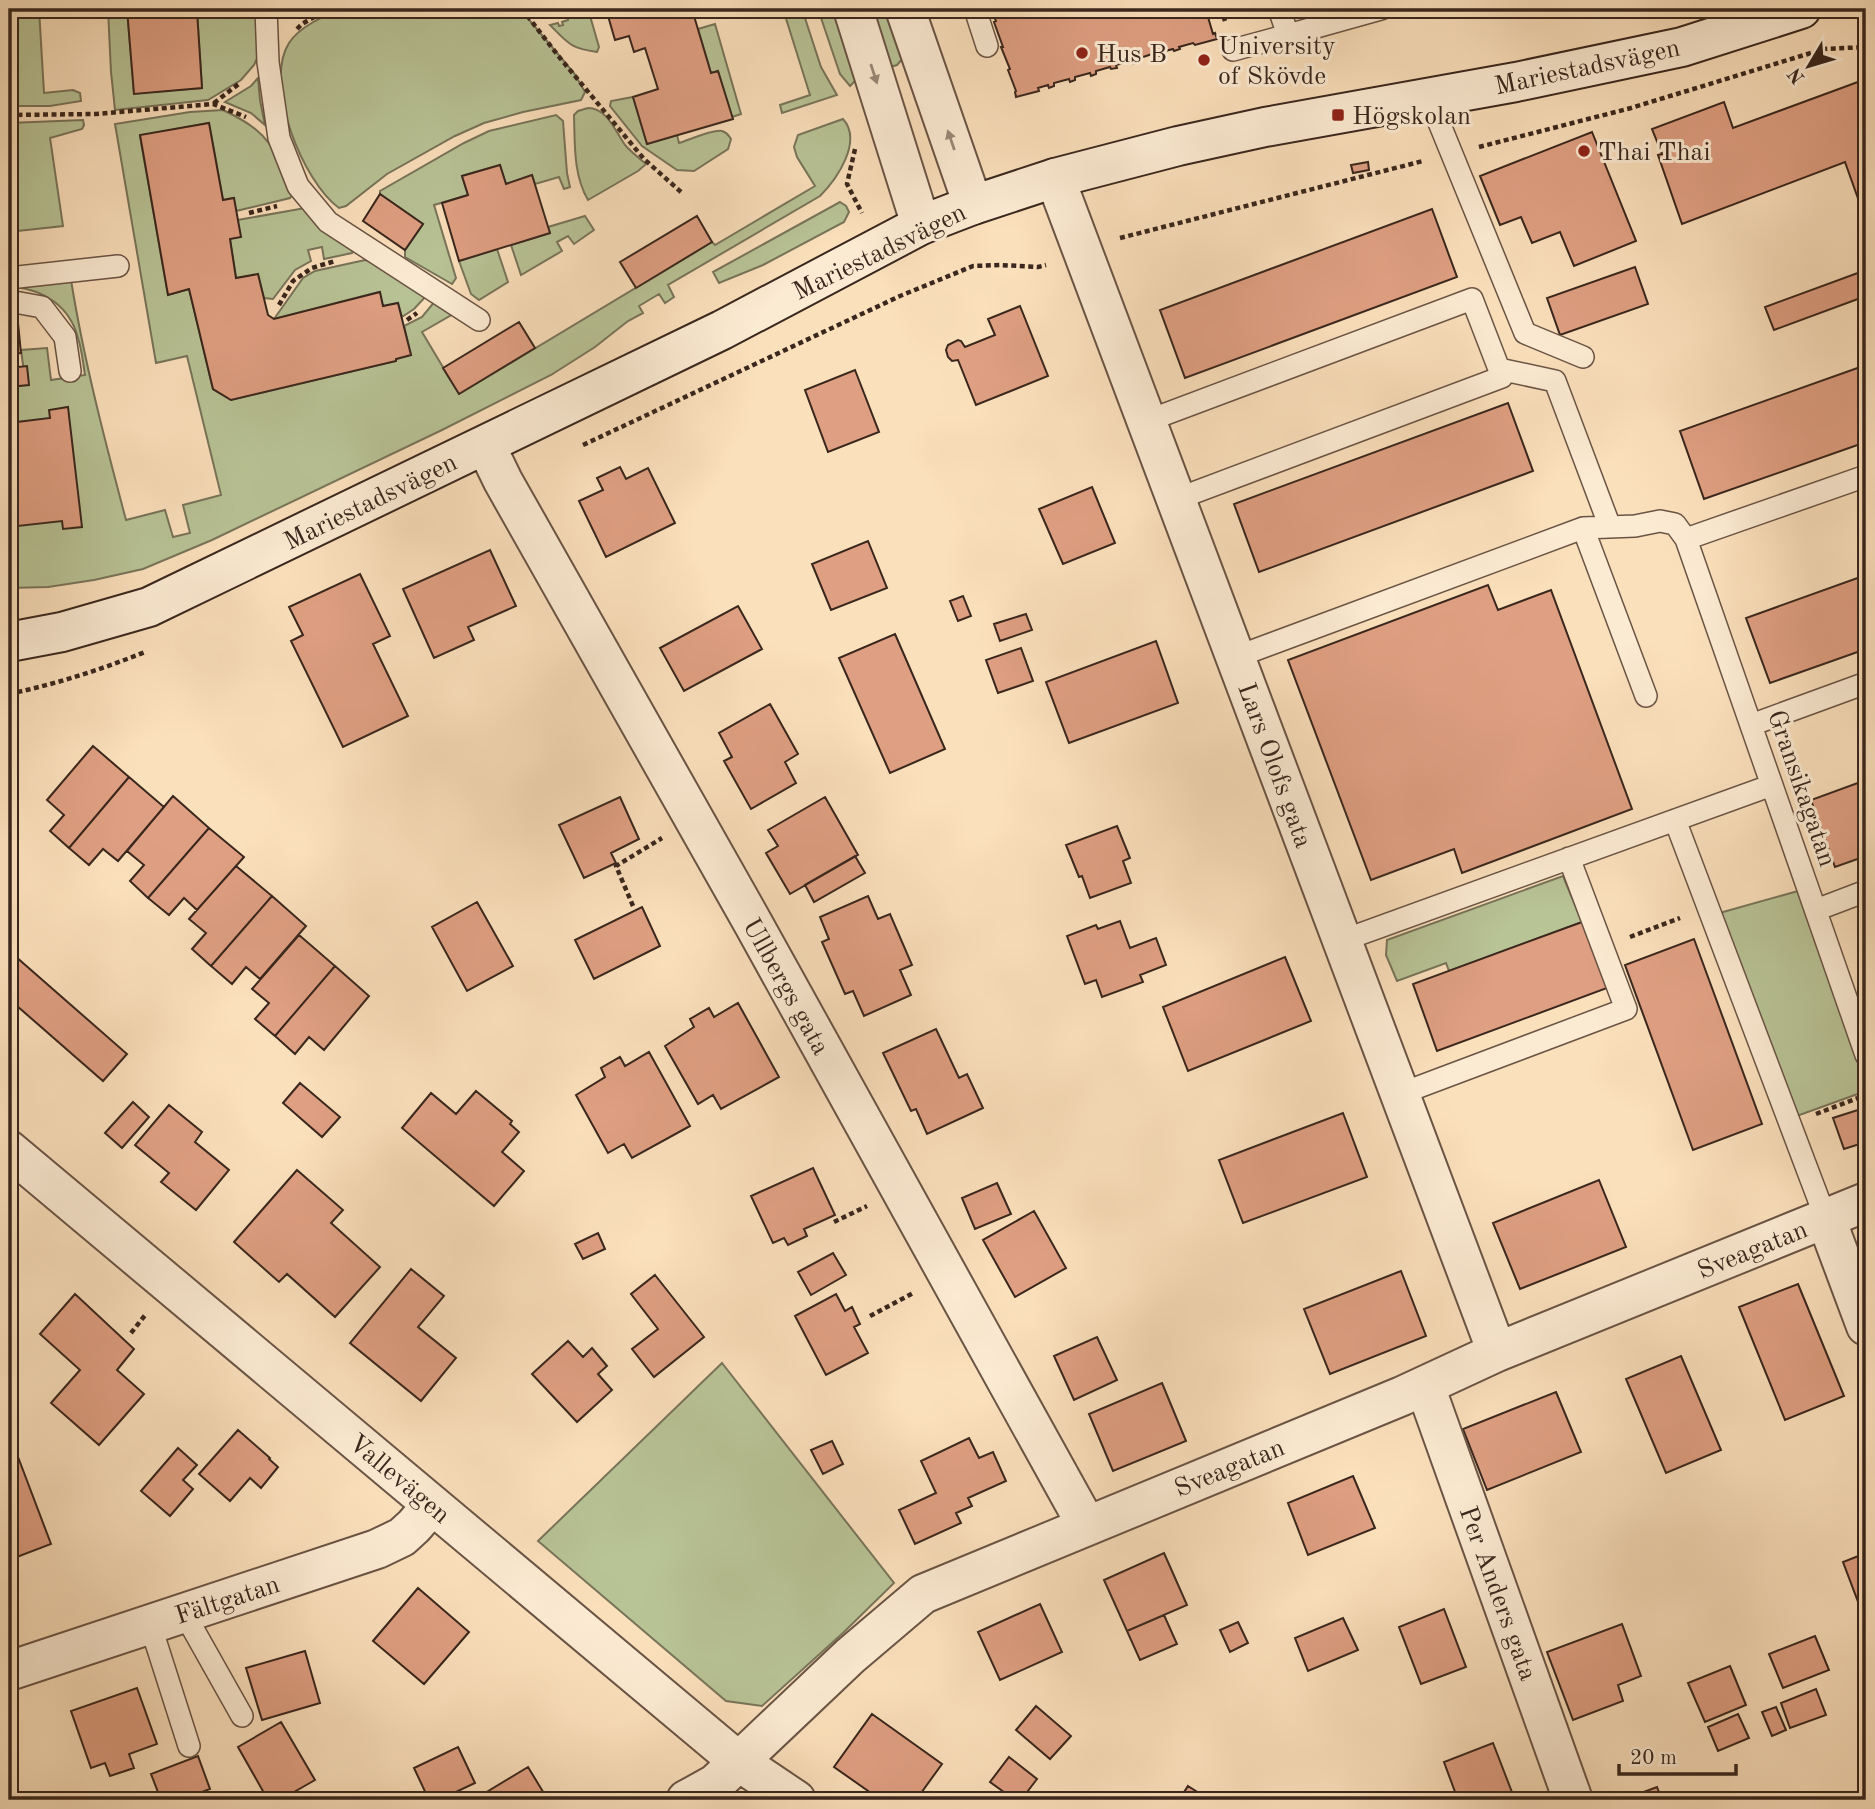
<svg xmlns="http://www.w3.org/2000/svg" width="1875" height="1809" viewBox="0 0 1875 1809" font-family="'Old Standard TT',serif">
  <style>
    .green { fill: #b8c396; stroke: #78745a; stroke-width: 2 }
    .building { fill: #df9f82; stroke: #39261d; stroke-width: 2 }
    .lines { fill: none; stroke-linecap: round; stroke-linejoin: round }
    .lane-casing { stroke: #6a5445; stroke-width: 24 }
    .street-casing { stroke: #6a5445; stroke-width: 42 }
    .secondary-casing { stroke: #39261d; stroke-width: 42 }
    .path { stroke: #39261d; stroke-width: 4.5; stroke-dasharray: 5 3.5; stroke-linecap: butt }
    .lane { stroke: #fcebd3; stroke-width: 21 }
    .street { stroke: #fcebd3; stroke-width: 38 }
    .secondary { stroke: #fcebd3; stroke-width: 38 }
    .oneway { fill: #9a8878 }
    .poi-dot { fill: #8f2418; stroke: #fcebd3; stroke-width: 2.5 }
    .labels { text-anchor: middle; stroke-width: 6; stroke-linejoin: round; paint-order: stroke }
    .poi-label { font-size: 26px; fill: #39261d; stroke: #fcebd3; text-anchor: start }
    .street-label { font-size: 26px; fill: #39261d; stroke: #fcebd3 }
  </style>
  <rect width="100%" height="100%" fill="#fbe0bc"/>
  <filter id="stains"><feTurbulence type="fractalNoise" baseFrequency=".00286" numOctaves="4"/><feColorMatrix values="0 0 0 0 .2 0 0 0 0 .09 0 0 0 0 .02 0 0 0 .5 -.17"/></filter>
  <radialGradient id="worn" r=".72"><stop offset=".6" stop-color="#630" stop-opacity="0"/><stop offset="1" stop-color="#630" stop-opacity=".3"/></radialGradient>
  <!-- green -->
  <path class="green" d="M9 9H39L44 93 73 90 80 93 81 101 50 106H9Z
    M108 9H127L134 93 202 88 197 11 208 10V9H259L260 52 254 65 241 80 208 100 115 110 111 72Z
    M342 9H520L574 73 585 92 581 100 523 112 484 123 455 136 387 174 346 206 339 208C303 182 263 84 289 43 299 27 325 15 342 9Z
    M566 9H588L599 47 597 52C570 48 569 44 550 25L558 23 559 26 563 25 562 22 568 20Z
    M783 9H802L821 67 837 95 782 113 780 105 810 95Z
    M818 9H836L858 78 850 86 840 74Z
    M867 9H888L904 57 897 65 890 67Z
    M715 24 741 114 732 117 718 71 711 73 698 29Z
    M258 78 260 100 265 125 251 113 225 102 251 86Z
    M633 97 647 144 677 135 679 143C689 140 713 129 722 131 728 133 728 135 731 139L728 149 694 171 677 170 642 146 610 106 611 101Z
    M588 108C607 108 615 131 625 145 631 152 639 158 646 164L638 171 588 200C573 174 575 144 574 115L578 111Z
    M223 110C246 121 267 133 277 158 282 170 285 183 292 195L290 198 236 211 233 198 223 200 209 123 140 136 168 295 189 289 213 389 231 400 396 361V359L411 355 404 326 422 317 436 300 453 314 422 332 459 394 712 242 715 245 815 186 797 157 794 147 798 135 843 119C863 141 837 179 820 196L668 285 674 297 665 303 659 294 639 306 643 313 628 321 595 347 551 375 442 430 212 540 143 569 94 580 48 587 9 588V382L25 379 21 350 47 348 51 380 85 375C83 363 82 350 78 338 70 307 45 290 14 287L71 280C84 361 105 441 126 520L165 510 173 537 190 533 183 505 221 495 187 356 156 363 115 124 190 112Z
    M556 115 563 121 567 173 570 187 564 189 559 177 535 184 532 175 506 184 500 165 462 176 468 195 434 205 456 278 452 284 405 257V250L423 224 380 194V191L464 143 489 131Z
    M83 120 84 125 82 129 50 138 63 226 9 232V123Z
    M840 202 846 206 849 212 844 222 763 265 719 283 713 272Z
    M305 208 348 244 353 251 352 253 324 259 322 247 308 250 311 261 295 270 273 299 264 298 258 275 236 278 230 239 238 220Z
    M585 216 594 230 574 244 568 236 557 242 562 251 521 275 511 245 550 233 548 227Z
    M497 249 508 282 479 300 471 294 459 261Z
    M365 260 373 262 428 294 414 309 402 317 398 303 383 306 379 292 274 319 303 278 315 271Z
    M1563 876 1582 922 1449 971 1446 963 1397 981 1386 955 1387 940Z
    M1798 891 1866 1082V1091L1794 1117 1716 914Z
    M722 1363 894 1583 844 1632 762 1706 726 1701 538 1541Z"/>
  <!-- building -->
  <path class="building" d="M127 9H208V10L197 11 202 88 134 94Z
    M606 9H699L700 14 694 16 711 73 718 71 733 119 647 144 633 97 658 89 645 48 634 52 629 36 615 40Z
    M990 9H1206L1210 16 1208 17 1213 34 1215 33 1217 39 1195 45 1193 43 1179 47 1180 49 1174 51 1173 49 1158 53 1159 56 1153 57 1152 54 1137 59 1138 62 1132 64 1131 61 1116 65 1117 68 1111 69 1110 67 1096 71V74L1091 76 1090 73 1075 77V80L1070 82 1069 79 1054 83V86L1049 88 1048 85 1038 88 1039 91 1016 97 1015 92 1016 91 1008 70 1010 69 1001 47H1003L994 22 996 21Z
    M1866 79V221L1845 162 1682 224 1658 155 1662 154 1652 129 1724 102 1733 128Z
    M209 123 223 200 234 198 241 237 230 239 236 278 258 274 268 315 274 319 380 292 383 306 398 303 411 355 396 359V361L231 400 213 389 189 289 168 295 140 135Z
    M1592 132 1636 241 1574 266 1560 232 1532 243 1521 217 1500 225 1480 176Z
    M1368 162 1369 170 1353 173 1351 165Z
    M500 165 506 184 532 175 550 233 459 261 442 203 468 195 462 176Z
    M380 194 423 224 405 250 363 221Z
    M1432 209 1457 277 1185 378 1160 310Z
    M697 216 712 242 636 288 620 262Z
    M1635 267 1648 304 1560 335 1547 298Z
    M1866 270V296L1774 330 1765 307Z
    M1020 306 1048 376 976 405 958 360 952 361 948 357 946 350 948 345 958 340 961 341 965 347 995 335 988 319Z
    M519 322 535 348 459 394 443 368Z
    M18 323 21 353 9 354V324Z
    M1866 365V442L1704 499 1680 431Z
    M27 366 29 385 9 387V368Z
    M855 370 879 432 828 452 805 390Z
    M1508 403 1533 471 1259 572 1234 504Z
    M68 407 82 527 63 529 62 521 9 527V423L50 418 49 410Z
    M620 467 626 479 648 468 675 523 606 557 579 501 603 490 597 478Z
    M1092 487 1115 543 1063 564 1039 509Z
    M868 541 887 588 831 610 812 564Z
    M490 550 516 606 468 627 474 640 434 658 403 589Z
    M360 574 390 636 373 644 408 716 343 747 291 641 303 635 289 607Z
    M1866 575V649L1770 683 1746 618Z
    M1488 585 1498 610 1551 590 1632 809 1462 873 1454 849 1371 880 1288 660Z
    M963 596 971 616 958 621 950 601Z
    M738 606 762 649 684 691 660 648Z
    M1026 614 1032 630 1000 641 994 624Z
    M895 634 945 749 890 773 839 658Z
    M1156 641 1178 703 1069 743 1046 682Z
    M1021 648 1033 681 998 693 986 660Z
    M770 704 798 754 785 762 796 783 751 809 724 761 732 757 719 733Z
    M93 746 129 777 69 848 50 831 64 815 47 800Z
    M129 777 164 807 118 861 103 849 89 865 69 848Z
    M1866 780V856L1835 867 1811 800Z
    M173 796 209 828 148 898 130 881 144 865 127 851Z
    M620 797 639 839 611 853 616 863 584 878 559 825Z
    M825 797 858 855 790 894 766 853 778 846 768 830Z
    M1117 826 1130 858 1123 861 1131 883 1090 898 1082 876 1079 877 1066 845Z
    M209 828 244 857 197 910 184 898 169 915 148 898Z
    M855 856 865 873 814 902 805 885Z
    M236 866 272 896 211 966 192 949 206 933 189 919Z
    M272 896 306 926 260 979 246 967 232 984 211 966Z
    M868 896 878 919 890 914 912 965 900 970 911 995 864 1016 853 991 845 994 822 942 829 939 820 917Z
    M477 902 513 966 467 991 432 927Z
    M642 907 660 946 594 979 575 940Z
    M1120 921 1130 948 1156 938 1166 965 1140 975 1143 982 1102 997 1096 980 1085 984 1067 936 1096 925 1098 929Z
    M1582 922 1607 988 1437 1051 1413 984Z
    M299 935 335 966 275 1036 255 1019 269 1003 252 989Z
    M1694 939 1762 1124 1693 1150 1625 965Z
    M15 956 127 1054 103 1081 9 999V963Z
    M1285 957 1311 1021 1188 1071 1163 1007Z
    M335 966 369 996 324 1050 309 1037 295 1054 275 1036Z
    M738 1003 779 1077 721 1109 713 1095 698 1104 665 1046 694 1027 690 1019 709 1008 714 1017Z
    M936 1029 959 1078 967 1074 983 1108 927 1134 916 1109 911 1111 883 1053Z
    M649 1052 690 1126 632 1158 624 1144 608 1153 576 1095 605 1077 601 1068 620 1057 625 1066Z
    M300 1083 340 1117 322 1137 283 1103Z
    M476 1091 512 1121 510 1124 519 1132 502 1152 524 1171 494 1206 402 1128 431 1093 456 1114Z
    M133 1102 149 1117 122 1148 105 1133Z
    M169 1105 202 1132 195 1142 229 1170 196 1210 161 1182 169 1173 135 1145Z
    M1864 1108 1866 1115V1142L1844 1149 1833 1118Z
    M1343 1113 1367 1177 1243 1223 1219 1160Z
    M813 1168 835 1215 804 1229 807 1236 788 1245 784 1238 773 1243 751 1196Z
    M297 1170 343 1210 331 1223 380 1267 335 1317 287 1274 279 1282 234 1242Z
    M1599 1180 1626 1247 1520 1289 1493 1223Z
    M997 1183 1011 1214 975 1229 962 1198Z
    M1034 1211 1066 1268 1015 1297 983 1240Z
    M598 1233 605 1249 583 1259 575 1244Z
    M833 1253 846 1275 811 1295 798 1272Z
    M411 1269 444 1296 418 1327 456 1358 421 1401 350 1343Z
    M1401 1271 1426 1336 1330 1374 1304 1309Z
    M655 1275 704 1337 654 1377 632 1349 658 1329 631 1294Z
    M1798 1284 1844 1396 1785 1420 1739 1307Z
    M75 1294 134 1349 117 1370 144 1394 99 1445 51 1403 80 1370 40 1334Z
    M836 1294 845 1311 852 1307 860 1324 854 1327 868 1353 826 1375 795 1316Z
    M1097 1337 1117 1380 1074 1400 1054 1356Z
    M568 1341 583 1357 592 1348 607 1366 598 1374 612 1390 577 1422 532 1374Z
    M1681 1356 1721 1450 1666 1473 1626 1379Z
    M1162 1383 1186 1441 1113 1471 1089 1414Z
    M1556 1392 1581 1452 1487 1490 1463 1429Z
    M238 1430 270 1458 269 1459 278 1467 261 1488 250 1478 230 1501 199 1474Z
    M969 1438 979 1458 993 1452 1006 1481 968 1498 972 1506 956 1513 961 1523 915 1544 899 1510 936 1493 921 1461Z
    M832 1441 843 1464 823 1474 811 1450Z
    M178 1448 197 1465 183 1480 193 1489 170 1516 141 1491Z
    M15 1449 51 1544 9 1560V1451Z
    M1353 1476 1375 1528 1308 1555 1288 1503Z
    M1164 1553 1187 1605 1127 1631 1104 1580Z
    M1866 1553V1623L1843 1562Z
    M418 1588 469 1632 424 1684 373 1641Z
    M1040 1604 1062 1652 1000 1680 978 1632Z
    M1444 1609 1466 1667 1421 1684 1399 1627Z
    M1164 1615 1177 1644 1140 1660 1127 1631Z
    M1343 1618 1358 1650 1308 1671 1295 1638Z
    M1238 1622 1248 1643 1230 1652 1220 1630Z
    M1622 1624 1641 1676 1618 1685 1623 1701 1573 1720 1547 1652Z
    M1815 1636 1829 1670 1783 1688 1769 1654Z
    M305 1651 320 1703 262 1720 246 1668Z
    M1730 1666 1746 1705 1705 1722 1688 1683Z
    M137 1688 157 1744 129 1754 134 1768 110 1776 105 1763 91 1768 71 1711Z
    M1816 1689 1826 1715 1790 1728 1781 1703Z
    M1036 1706 1071 1736 1050 1759 1016 1730Z
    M1776 1707 1786 1730 1772 1736 1762 1712Z
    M872 1714 942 1764 916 1800H881L834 1767Z
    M1738 1714 1749 1738 1718 1751 1708 1727Z
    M281 1722 315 1780 280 1800H268L238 1747Z
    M1493 1743 1515 1800H1458L1444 1762Z
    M458 1747 475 1783 439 1800H429L414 1768Z
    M198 1756 210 1789 181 1800H161L151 1774Z
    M1009 1757 1037 1779 1021 1800H1015L990 1782Z
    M528 1767 548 1800H483L480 1796Z
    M1188 1786 1210 1800H1179Z
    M1657 1787 1662 1800H1622Z"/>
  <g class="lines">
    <defs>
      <path id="lane" d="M266 9 268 62 279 138 298 186 328 222 479 320
        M975 9 987 46
        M1279 9 1288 35 1381 9
        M1233 50 1288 35
        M1429 98 1525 333 1583 357
        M9 278 118 266
        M9 301 42 307 65 337 70 371
        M1499 369 1555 381 1610 527
        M1147 421 1472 299 1499 369 1502 377 1177 499
        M1583 528 1635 526 1660 521 1675 524 1686 539 1866 1055
        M1686 539 1866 476
        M1236 657 1583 528 1646 696
        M1751 725 1866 683
        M1675 820 1826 1219
        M1816 910 1866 891
        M1341 941 1772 785
        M1400 1094 1626 1009 1569 858
        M184 1613 242 1716
        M150 1624 189 1746"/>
      <path id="street" d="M853 9 921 225
        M905 9 973 205
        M1055 178 1497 1352
        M486 446 503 481 754 925 1087 1526
        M9 1150 738 1761 796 1800
        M1826 1219 1866 1326
        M1425 1386 1573 1800
        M9 1671 377 1549 402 1537 414 1526 432 1505
        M686 1800 715 1784 850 1656 923 1594 1402 1396 1497 1352 1866 1202"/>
      <path id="secondary" d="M9 642 62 632 149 607 722 330 921 225 973 205 1055 178 1178 146 1265 127 1516 82 1682 47 1801 9"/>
    </defs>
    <!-- lane casing -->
    <use href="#lane" class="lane-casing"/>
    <!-- street casing -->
    <use href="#street" class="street-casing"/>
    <!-- secondary casing -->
    <use href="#secondary" class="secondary-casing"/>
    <!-- path -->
    <path class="path" d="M522 9 560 58 644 159 681 192
      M1221 9 1225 21
      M297 29 302 24 328 9
      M214 103 240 83
      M9 115 96 114 213 104 246 117
      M1479 147 1631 108 1824 49 1866 47
      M855 149 847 184 862 213
      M249 213 277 206
      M1120 238 1423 161
      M279 305 293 281 312 268 335 261
      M407 320 417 313
      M583 445 900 296 973 266 1000 265 1038 267 1046 265
      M9 694C56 684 100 670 145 652
      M633 906 616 866 662 838
      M1630 937 1680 918
      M1816 1114 1866 1095
      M834 1222 867 1206
      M870 1316 915 1292
      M131 1333 146 1314"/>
    <!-- lane -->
    <use href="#lane" class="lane"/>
    <!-- street -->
    <use href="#street" class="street"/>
    <!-- secondary -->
    <use href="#secondary" class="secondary"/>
  </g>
  <!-- one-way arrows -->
  <defs><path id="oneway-solid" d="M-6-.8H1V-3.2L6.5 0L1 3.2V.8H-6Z" transform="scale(1.75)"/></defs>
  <g class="oneway">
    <use href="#oneway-solid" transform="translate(874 74) rotate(72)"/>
    <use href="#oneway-solid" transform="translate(951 140) rotate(-109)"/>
  </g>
  <!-- markers -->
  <g class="poi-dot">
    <circle cx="1082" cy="53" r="7"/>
    <circle cx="1204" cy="60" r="7"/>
    <rect x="1331" y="108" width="14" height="14" rx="3.5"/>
    <circle cx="1584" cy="151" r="7"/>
  </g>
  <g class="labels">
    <!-- poi labels -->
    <g class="poi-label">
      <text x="1218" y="54">University<tspan x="1218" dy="30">of Skövde</tspan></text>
      <text x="1096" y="62">Hus B</text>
      <text x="1352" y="124">Högskolan</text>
      <text x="1598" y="160">Thai Thai</text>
    </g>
    <!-- street labels -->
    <g class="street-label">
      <text transform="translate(1587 66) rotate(-12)" y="9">Mariestadsvägen</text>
      <text transform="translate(879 251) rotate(-26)" y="9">Mariestadsvägen</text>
      <text transform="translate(370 501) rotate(-26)" y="9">Mariestadsvägen</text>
      <text transform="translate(1276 765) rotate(70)" y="9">Lars Olofs gata</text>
      <text transform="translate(1803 788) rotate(71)" y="9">Gransikagatan</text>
      <text transform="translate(787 986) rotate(61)" y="9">Ullbergs gata</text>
      <text transform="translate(1752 1249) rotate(-22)" y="9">Sveagatan</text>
      <text transform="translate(1229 1467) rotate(-22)" y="9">Sveagatan</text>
      <text transform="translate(400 1478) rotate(40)" y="9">Vallevägen</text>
      <text transform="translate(1499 1593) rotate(70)" y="9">Per Anders gata</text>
      <text transform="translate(227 1599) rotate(-18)" y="9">Fältgatan</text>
    </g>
  </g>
  <!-- margin -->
  <rect width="1875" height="1809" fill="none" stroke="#fbe0bc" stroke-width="35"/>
  <rect x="10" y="10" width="1854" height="1788" fill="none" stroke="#39261d" stroke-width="3.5"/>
  <rect x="18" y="18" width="1840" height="1774" fill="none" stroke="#39261d" stroke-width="2"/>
  <!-- north arrow -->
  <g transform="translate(1809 66) rotate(232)" stroke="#fcebd3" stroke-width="5" paint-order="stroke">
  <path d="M0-5L12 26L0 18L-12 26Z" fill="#39261d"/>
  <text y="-10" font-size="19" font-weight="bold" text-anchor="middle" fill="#39261d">N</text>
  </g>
  <!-- scale -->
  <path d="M1619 1764v10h117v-10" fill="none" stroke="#39261d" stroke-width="3.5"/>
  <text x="1630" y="1764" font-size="21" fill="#39261d" stroke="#fcebd3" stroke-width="5" paint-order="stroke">20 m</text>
  <rect width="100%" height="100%" filter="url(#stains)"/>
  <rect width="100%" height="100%" fill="url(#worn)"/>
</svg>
